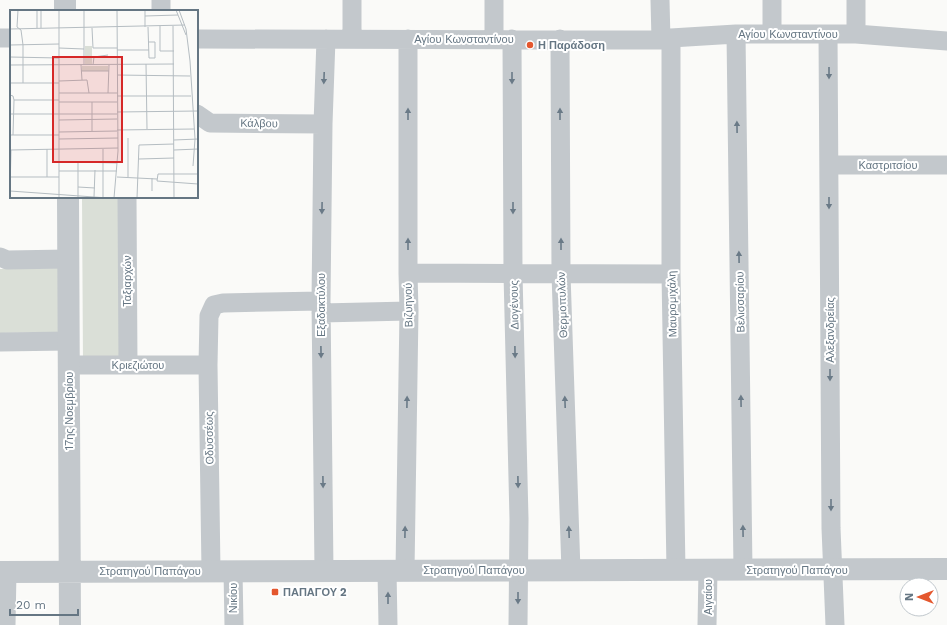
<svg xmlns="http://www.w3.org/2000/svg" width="947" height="625" viewBox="0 0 947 625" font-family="'Work Sans',sans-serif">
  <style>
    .green { fill: #dadfd7 }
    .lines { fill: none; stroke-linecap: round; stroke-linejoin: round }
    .minor { stroke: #c3c8cc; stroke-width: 19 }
    .tertiary { stroke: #c3c8cc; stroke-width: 22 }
    .oneway { fill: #6a7a87 }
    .poi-dot { fill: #e4572e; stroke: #fff; stroke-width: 1.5 }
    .labels { text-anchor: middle; stroke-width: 4; stroke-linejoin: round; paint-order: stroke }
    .street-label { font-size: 11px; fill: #657683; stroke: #fff }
    .poi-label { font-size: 11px; font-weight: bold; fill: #657683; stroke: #fff; text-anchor: start }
    .inset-road { fill: none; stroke: #b5bdc2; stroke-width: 1 }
    .view { fill: #d62828; fill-opacity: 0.15; stroke: #d62828; stroke-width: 2 }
    .inset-edge { fill: none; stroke: #657683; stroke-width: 2 }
  </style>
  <rect width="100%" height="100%" fill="#fafaf8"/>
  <!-- green -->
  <path class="green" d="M82 197H123V362L83 363Z
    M60 268V332L0 333V269Z"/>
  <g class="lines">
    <!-- minor -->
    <path class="minor" d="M161 0V11
      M494 0V39
      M660 0 661 40
      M772 0V33
      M736 34 743 570
      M828 34 831 528 835 625
      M856 34V0
      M0 38H11
      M671 38V274L676 570
      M197 39 661 40 671 38 736 34H856L947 41
      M352 39V0
      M512 39 513 274 519 519 518 625
      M560 39 561 274 571 571
      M197 114 210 123 323 124
      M829 165H947
      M127 197 128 365
      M0 257 7 260 68 259
      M408 273 671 274
      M321 313 409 311
      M0 342 68 341
      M68 365H208
      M211 571 208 365 209 316 214 305 223 303 321 301
      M233 571 234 625
      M324 571 321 301 323 124 326 39
      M387 571 388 625
      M405 571 409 311 408 273V39
      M6 625 7 572
      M707 625 708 570"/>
    <!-- tertiary -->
    <path class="tertiary" d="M65 11V0
      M68 197 70 625
      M0 572 947 569"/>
  </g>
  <!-- one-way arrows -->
  <defs><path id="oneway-solid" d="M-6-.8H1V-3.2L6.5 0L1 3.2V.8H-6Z"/></defs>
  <g class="oneway">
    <use href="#oneway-solid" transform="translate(829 73) rotate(90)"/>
    <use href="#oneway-solid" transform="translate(324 78) rotate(92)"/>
    <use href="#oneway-solid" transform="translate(512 78) rotate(90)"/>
    <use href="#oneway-solid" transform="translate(408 114) rotate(-90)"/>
    <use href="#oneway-solid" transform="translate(560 114) rotate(-90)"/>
    <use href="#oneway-solid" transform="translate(737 127) rotate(-91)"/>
    <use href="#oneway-solid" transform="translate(829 203) rotate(90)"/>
    <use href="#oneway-solid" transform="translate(322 208) rotate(91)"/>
    <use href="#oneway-solid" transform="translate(513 208) rotate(90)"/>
    <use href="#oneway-solid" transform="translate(408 244) rotate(-90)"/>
    <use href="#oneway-solid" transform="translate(561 244) rotate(-90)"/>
    <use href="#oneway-solid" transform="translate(739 257) rotate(-91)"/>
    <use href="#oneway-solid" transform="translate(321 352) rotate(89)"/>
    <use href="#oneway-solid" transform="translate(515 352) rotate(89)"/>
    <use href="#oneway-solid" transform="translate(830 375) rotate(90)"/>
    <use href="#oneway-solid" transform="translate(741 401) rotate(-91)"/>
    <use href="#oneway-solid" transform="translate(407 402) rotate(-89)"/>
    <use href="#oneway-solid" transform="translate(565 402) rotate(-92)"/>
    <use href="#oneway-solid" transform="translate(323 482) rotate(89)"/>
    <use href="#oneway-solid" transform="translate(518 482) rotate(89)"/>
    <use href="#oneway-solid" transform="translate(831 505) rotate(90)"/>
    <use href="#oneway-solid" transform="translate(743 531) rotate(-91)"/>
    <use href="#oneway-solid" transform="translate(405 532) rotate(-89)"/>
    <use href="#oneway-solid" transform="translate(569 532) rotate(-92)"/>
    <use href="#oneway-solid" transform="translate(388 598) rotate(-90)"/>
    <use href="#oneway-solid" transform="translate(518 598) rotate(90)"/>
  </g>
  <!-- markers -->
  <g class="poi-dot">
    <circle cx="530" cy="45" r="4"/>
    <rect x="271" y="588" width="8" height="8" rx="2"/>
  </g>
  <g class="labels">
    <!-- street labels -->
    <g class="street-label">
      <text x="788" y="38">Αγίου Κωνσταντίνου</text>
      <text x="464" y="43">Αγίου Κωνσταντίνου</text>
      <text transform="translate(259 123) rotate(1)" y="4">Κάλβου</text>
      <text x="888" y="169">Καστριτσίου</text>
      <text transform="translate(127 281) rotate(-90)" y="4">Ταξιαρχών</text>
      <text transform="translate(740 302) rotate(-91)" y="4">Βελισσαρίου</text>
      <text transform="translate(672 304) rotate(-91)" y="4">Μαυρομιχάλη</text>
      <text transform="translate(321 305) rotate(-90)" y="4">Εξαδακτύλου</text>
      <text transform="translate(408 305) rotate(-91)" y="4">Βιζυηνού</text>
      <text transform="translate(514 305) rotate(-91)" y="4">Διογένους</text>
      <text transform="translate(562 305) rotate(-92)" y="4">Θερμοπυλών</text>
      <text transform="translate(830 330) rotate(-90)" y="4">Αλεξανδρείας</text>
      <text x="138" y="369">Κριεζιώτου</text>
      <text transform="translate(69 411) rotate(-90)" y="4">17ης Νοεμβρίου</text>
      <text transform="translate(209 438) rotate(-91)" y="4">Οδυσσέως</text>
      <text x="474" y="574">Στρατηγού Παπάγου</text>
      <text x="797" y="574">Στρατηγού Παπάγου</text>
      <text x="150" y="575">Στρατηγού Παπάγου</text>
      <text transform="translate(708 597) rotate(-90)" y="4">Αιγαίου</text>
      <text transform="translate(233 598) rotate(-90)" y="4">Νικίου</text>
    </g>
    <!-- poi labels -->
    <g class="poi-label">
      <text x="538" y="49">Η Παράδοση</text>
      <text x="283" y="596">ΠΑΠΑΓΟΥ 2</text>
    </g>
  </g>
  <!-- overview -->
  <g transform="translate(10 10)">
    <rect width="188" height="188" fill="#fafaf8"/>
    <path d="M75 36H82V54H75ZM72 56H98V61H72Z" fill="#dadfd7"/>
    <path class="inset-road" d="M8 0 7 17 11 20 13 35V73M31 0V18M49 0V188M74 0V55M166 0 176 25M169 0 176 19 180 51 185 129 183 156M135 6 168 5M150 16V41H164M163 16 164 188M135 17V0M138 17 139 48H143M27 18V0M82 18 83 38H107M0 19 175 15M138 32H145V48H143M0 35 49 34M49 38 74 39M107 40H139M0 47 49 48M136 54 137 119M0 55 164 54M71 55 72 70M83 55 84 47 98 45M71 61H99M107 65 180 66M49 71 77 70 79 83M0 73H49M49 83H107M98 83 99 55M0 85 3 86 4 90 3 125M107 86H181M4 90H49M49 92H107M107 102 188 101M0 104H107M49 110 107 109M107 120 184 119M82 121V92M49 122 107 121M0 125H49M49 129 108 128M164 130 188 129M0 140 108 138M164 140 188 139M129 149 164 148M49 161H107M188 164H148L147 171 188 174M0 167H49M37 167V139M107 167 147 169M118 167V128M68 177 85 178M0 181 1 140M0 181 98 188M142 181V168M84 187 85 160M93 187V139M68 188V152L107 153M104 188 108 141 107 0M127 188 129 135 164 134"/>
    <path class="view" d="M43 47H112V152H43Z"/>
    <rect width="188" height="188" class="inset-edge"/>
  </g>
  <!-- north arrow -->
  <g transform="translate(919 597) rotate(270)"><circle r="19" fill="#ffffff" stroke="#c1c8cd"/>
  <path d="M0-3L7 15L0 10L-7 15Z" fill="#e4572e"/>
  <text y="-6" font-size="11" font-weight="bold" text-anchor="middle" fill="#657683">N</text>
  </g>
  <!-- scale -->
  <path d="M10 609v6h68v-6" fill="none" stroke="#657683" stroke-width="2"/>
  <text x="16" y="609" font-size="12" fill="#657683" stroke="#ffffff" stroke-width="3" paint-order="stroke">20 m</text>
</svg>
